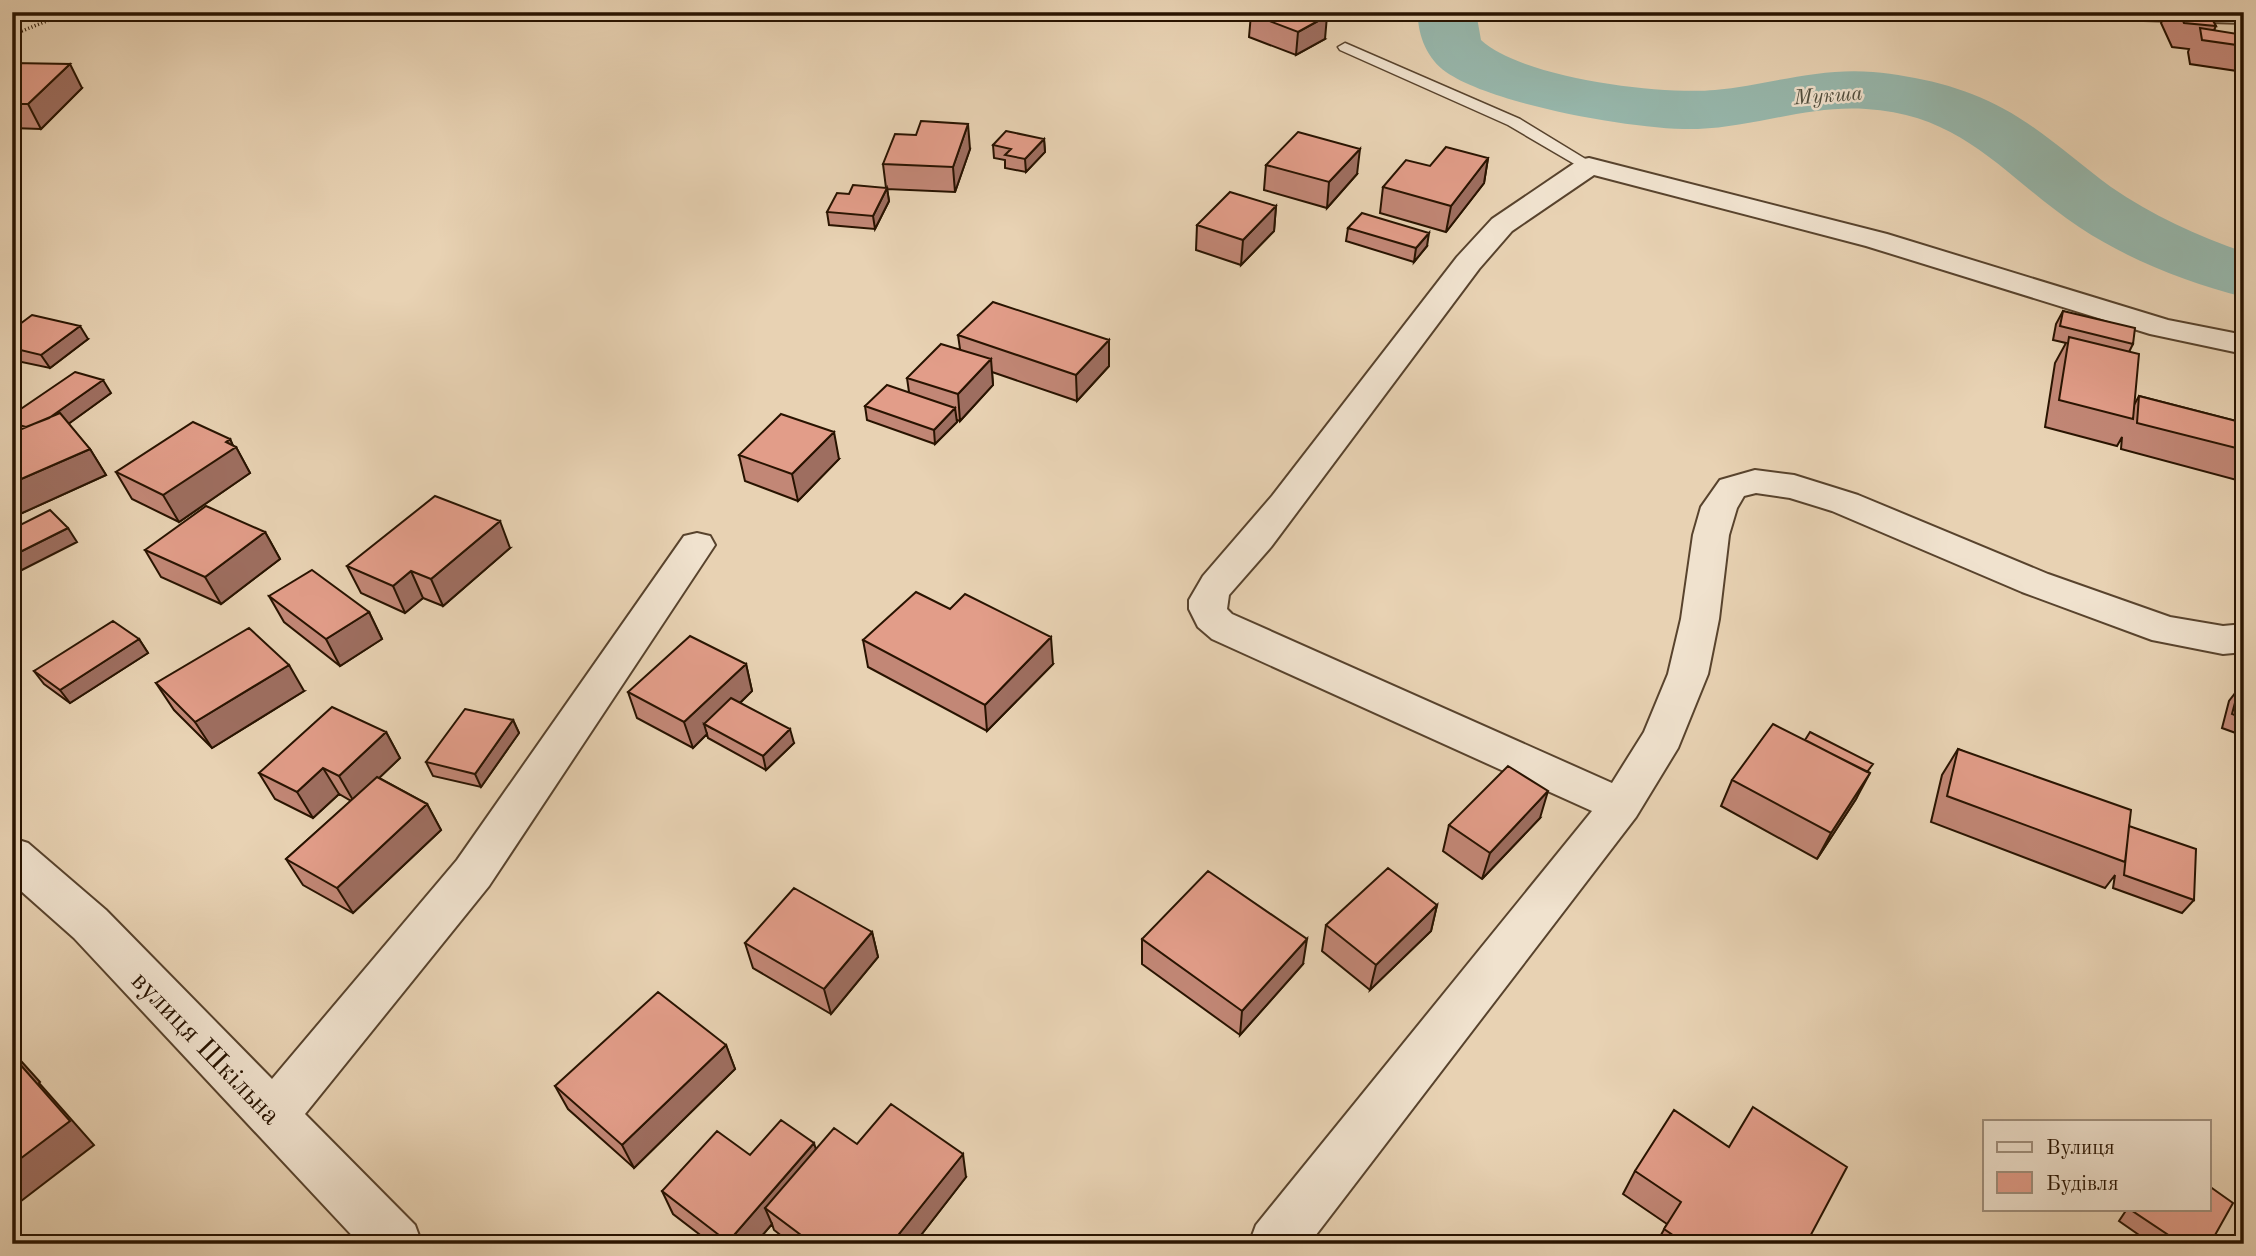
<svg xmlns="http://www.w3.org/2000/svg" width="2256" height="1256" viewBox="0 0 2256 1256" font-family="'Old Standard TT',serif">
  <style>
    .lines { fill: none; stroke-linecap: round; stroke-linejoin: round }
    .river { fill: #97b8ad; fill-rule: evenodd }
    .service-casing { stroke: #58432d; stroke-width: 3 }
    .minor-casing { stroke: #58432d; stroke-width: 4 }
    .path { stroke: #281300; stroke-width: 3.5; stroke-dasharray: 1 2.5; stroke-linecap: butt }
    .service { fill: #f0e2ce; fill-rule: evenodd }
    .minor { fill: #f0e2ce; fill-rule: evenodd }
    .wall { fill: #c28776; stroke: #281300; stroke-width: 2 }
    .shaded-wall { fill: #9e6e60; stroke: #281300; stroke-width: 2 }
    .building { fill: #e29d89; stroke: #281300; stroke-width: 2 }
    .labels { text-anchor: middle; stroke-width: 5; stroke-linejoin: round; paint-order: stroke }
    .far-water-label { font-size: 21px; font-style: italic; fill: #4f4d3d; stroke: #f0e2ce }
    .near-street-label { font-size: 28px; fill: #281300; stroke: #f0e2ce }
  </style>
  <rect width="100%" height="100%" fill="#e8d2b3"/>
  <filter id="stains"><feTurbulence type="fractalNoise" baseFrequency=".00286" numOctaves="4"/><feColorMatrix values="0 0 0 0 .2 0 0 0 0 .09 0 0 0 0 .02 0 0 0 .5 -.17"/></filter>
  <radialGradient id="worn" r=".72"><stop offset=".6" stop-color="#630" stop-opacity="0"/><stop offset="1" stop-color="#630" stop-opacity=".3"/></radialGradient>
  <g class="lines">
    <!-- river -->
    <path class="river" d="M1418 12H1476L1481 40C1522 78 1660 95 1715 90 1767 85 1820 67 1873 72 1917 76 1965 87 2004 109 2043 130 2075 161 2111 187 2152 215 2197 236 2244 252V297C2185 282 2129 260 2079 227 2003 176 1965 115 1866 109 1809 105 1754 127 1698 129 1640 131 1493 105 1446 72 1427 59 1417 34 1418 12Z"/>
    <defs>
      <path id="service" d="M1345 43 1520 119 1597 166 1595 169H1583L1508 125 1340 50 1338 47Z"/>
      <path id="minor" d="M2098 12H2244V23L2110 19 2102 17Z
        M1589 158 1887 234 2168 320 2244 335V354L2150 334 1866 246 1594 175 1512 231 1479 269 1271 547 1229 595 1227 609 1232 614 1612 783 1644 732 1668 674 1681 619 1693 535 1701 507 1720 480 1755 470 1794 475 1858 495 2048 574 2170 617 2223 626 2244 624V652L2223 654 2152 640 2022 592 1832 511 1790 498 1756 493 1744 496 1737 508 1729 535 1719 619 1708 674 1678 748 1636 817 1309 1244H1249L1256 1225 1592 811 1212 639 1198 627 1189 609V600L1203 576 1272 496 1457 257 1492 219 1579 160Z
        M697 533 710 536 715 545 489 886 305 1114 415 1225 422 1244H360L74 938 12 883V838L28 843 106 910 272 1079 457 860 684 536Z"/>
    </defs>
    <!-- service casing -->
    <use href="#service" class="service-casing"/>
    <!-- minor casing -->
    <use href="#minor" class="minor-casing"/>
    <!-- path -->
    <path class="path" d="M12 35 69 12"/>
    <!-- service -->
    <use href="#service" class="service"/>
    <!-- minor -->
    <use href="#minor" class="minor"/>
  </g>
  <!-- wall -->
  <path class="wall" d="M1205 12H1221L1214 16Z
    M2167 12H2208L2216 26 2214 30 2244 46V72L2190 64 2188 52 2189 49 2172 47 2161 23Z
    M1251 14 1325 39 1296 55 1249 37Z
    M12 63 82 88 41 129 12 128Z
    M1044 139 1045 152 1026 172 1005 168V160L994 158 993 145Z
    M970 149 955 192 887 189 889 201 875 229 829 225 827 212 849 194 886 188 883 164Z
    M1488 158 1484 183 1446 232 1380 213 1383 187 1430 166Z
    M1266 165 1357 174 1327 208 1264 190Z
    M1276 206 1274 231 1241 265 1196 250 1197 225Z
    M1348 228 1427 246 1414 262 1346 241Z
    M2063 311 2133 344 2129 352 2134 405 2139 396 2244 423V482L2121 449 2122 437 2117 446 2045 427 2055 363 2066 343 2053 340 2056 324Z
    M12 321 20 324 88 339 50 368 12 360Z
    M958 335 1109 340V366L1077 401 992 372 993 385 960 421 957 420V422L935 444 867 420 865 406 909 392 907 378 960 349Z
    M111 393 68 424 90 449 106 475 20 514 12 505V415Z
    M230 439 233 446 236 447 250 473 179 522 132 499 116 472Z
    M739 455 839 459 798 501 745 481Z
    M265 532 280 559 221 604 161 577 145 550Z
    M510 548 443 606 423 598 405 613 361 593 347 566Z
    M269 596 369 612 382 639 340 666 284 622Z
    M139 639 148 653 70 703 44 684 34 671Z
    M863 640 1053 664 987 731 868 667Z
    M746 664 752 691 740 703 794 743 766 770 708 738 707 734 693 748 637 718 628 692Z
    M156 683 304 691 212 748 174 710Z
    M2239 688 2244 689V736L2222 728 2229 701Z
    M513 720 519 733 481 787 433 776 426 762Z
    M386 732 400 758 379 778 427 804 441 830 353 913 303 885 286 859 351 801 339 794 313 818 275 799 259 773Z
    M1958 749 2129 826 2194 900 2182 913 2113 888 2115 875 2105 888 1931 822 1942 775Z
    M1868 772 1856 799 1817 859 1721 806 1732 780Z
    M1540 818 1482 879 1443 851 1449 825Z
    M1437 905 1431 931 1370 990 1322 951 1326 925Z
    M872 932 878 957 831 1014 753 968 745 943Z
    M1142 939 1303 964 1240 1035 1142 964Z
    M726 1045 735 1069 634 1168 568 1109 555 1086Z
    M857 1144 966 1177 914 1244H792L774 1230 772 1224 755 1244H712L673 1214 662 1191 750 1155Z
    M1635 1171 1806 1244H1656L1667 1224 1623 1194Z
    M2127 1209H2209L2210 1244H2152L2119 1221Z"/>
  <!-- shaded-wall -->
  <path class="shaded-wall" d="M1327 16 1325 39 1296 55 1298 32Z
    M70 64 82 88 41 129 28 104Z
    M968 124 970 149 955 192 953 167Z
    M1044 139 1045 152 1026 172 1025 159Z
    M1360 149 1357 174 1327 208 1329 182Z
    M1488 158 1484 183 1446 232 1451 206Z
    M887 188 889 201 875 229 873 216Z
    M1276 206 1274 231 1241 265 1243 240Z
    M1429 233 1427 246 1414 262 1416 248Z
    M80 326 88 339 50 368 41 355Z
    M1109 340V366L1077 401 1076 375Z
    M991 359 993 385 960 421 958 394Z
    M103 380 111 393 42 443 33 429Z
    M955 408 957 422 935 444 934 430Z
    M834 432 839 459 798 501 792 474Z
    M230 439 234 448 236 447 250 473 179 522 163 495Z
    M90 449 106 475 20 514 12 504V483Z
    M500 521 510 548 443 606 431 579Z
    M68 528 77 542 12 575V556Z
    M265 532 280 559 221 604 205 577Z
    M411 571 423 598 405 613 393 586Z
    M369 612 382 639 340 666 326 639Z
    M1051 637 1053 664 987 731 985 705Z
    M139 639 148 653 70 703 60 690Z
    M746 664 752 691 713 729 704 724 707 734 693 748 684 722Z
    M289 665 304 691 212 748 195 722Z
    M513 720 519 733 481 787 475 774Z
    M790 729 794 743 766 770 763 756Z
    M386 732 400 758 354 802 339 776Z
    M323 768 339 794 313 818 297 792Z
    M1870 773 1856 799 1817 859 1831 833Z
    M1548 791 1540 818 1482 879 1490 853Z
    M427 804 441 830 353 913 337 888Z
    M1437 905 1431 931 1370 990 1376 965Z
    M872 932 878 957 831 1014 824 989Z
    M1307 939 1303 964 1240 1035 1242 1011Z
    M726 1045 735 1069 634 1168 622 1145Z
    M12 1051 40 1082 39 1083 94 1145 12 1208Z
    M814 1143 821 1166 765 1208 772 1224 755 1244H729L728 1242Z
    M963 1154 966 1177 914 1244H891Z"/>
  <!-- building -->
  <path class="building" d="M1253 12H1318L1327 16 1298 32 1251 14Z
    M2179 12H2208L2216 26 2184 23Z
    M2200 28 2244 35V46L2202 40Z
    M12 63 70 64 28 104H12Z
    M921 121 968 124 953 167 883 164 895 134 916 135Z
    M1006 131 1044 139 1025 159 1005 155 1011 149 993 145Z
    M1298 132 1360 149 1329 182 1266 165Z
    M1446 147 1488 158 1451 206 1383 187 1406 160 1430 166Z
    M853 185 887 188 873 216 827 212 837 193 849 194Z
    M1230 192 1276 206 1243 240 1197 225Z
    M1362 213 1429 233 1416 248 1348 228Z
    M993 302 1109 340 1076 375 958 335Z
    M2063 311 2135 328 2133 344 2060 326Z
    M32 315 80 326 41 355 12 348V330Z
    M12 321 19 323 12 328Z
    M2069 337 2139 354 2133 419 2059 400Z
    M941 344 991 359 958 394 907 378Z
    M75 372 103 380 49 418 26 427 12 423V415Z
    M887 385 955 408 934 430 865 406Z
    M2139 396 2244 423V450L2137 423Z
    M60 413 90 449 12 483V433Z
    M781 414 834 432 792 474 739 455Z
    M193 422 230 439 226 442 236 447 163 495 116 472Z
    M435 496 500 521 431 579 411 571 393 586 347 566Z
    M206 506 265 532 205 577 145 550Z
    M50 510 68 528 12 556V529Z
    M312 570 369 612 326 639 269 596Z
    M916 592 950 609 965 594 1051 637 985 705 863 640Z
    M113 621 139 639 60 690 34 671Z
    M249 628 289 665 195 722 156 683Z
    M690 636 746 664 684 722 628 692Z
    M2239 688 2244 689V719L2232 714Z
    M731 698 790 729 763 756 704 724Z
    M332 707 386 732 339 776 323 768 297 792 259 773Z
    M465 709 513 720 475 774 426 762Z
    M1773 724 1870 773 1831 833 1732 780Z
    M1810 732 1873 764 1867 772 1805 740Z
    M1958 749 2131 810 2125 862 1947 796Z
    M1508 766 1548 791 1490 853 1449 825Z
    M377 777 427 804 337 888 286 859Z
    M2129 826 2196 849 2194 900 2124 875Z
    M1388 868 1437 905 1376 965 1326 925Z
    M1208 871 1307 939 1242 1011 1142 939Z
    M794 888 872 932 824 989 745 943Z
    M658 992 726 1045 622 1145 555 1086Z
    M18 1062 70 1121 12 1165V1066Z
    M891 1104 963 1154 891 1244H813L765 1208 834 1128 857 1144Z
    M1753 1107 1847 1167 1806 1244H1686L1664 1229 1681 1202 1635 1171 1674 1110 1729 1147Z
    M781 1120 814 1143 728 1242 662 1191 717 1131 750 1155Z
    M2209 1186 2233 1203 2210 1244H2182L2131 1210 2132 1209H2209Z"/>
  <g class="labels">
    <!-- far-water labels -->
    <g class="far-water-label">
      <text transform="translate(1828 95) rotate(-4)" y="7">Мукша</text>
    </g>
    <!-- near-street labels -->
    <g class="near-street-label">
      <text transform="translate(207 1047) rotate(46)" y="10">вулиця Шкільна</text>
    </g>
  </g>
  <!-- margin -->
  <rect width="2256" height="1256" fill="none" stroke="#e8d2b3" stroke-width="42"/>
  <rect x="14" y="14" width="2228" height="1228" fill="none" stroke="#281300" stroke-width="3.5"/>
  <rect x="21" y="21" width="2214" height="1214" fill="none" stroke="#281300" stroke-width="2"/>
  <!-- legend -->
  <rect x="1983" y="1120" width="228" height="91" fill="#f0e2ce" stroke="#a08f7c" stroke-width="2"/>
  <rect x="1997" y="1142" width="35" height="10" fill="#f0e2ce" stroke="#a08f7c" stroke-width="2"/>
  <text x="2046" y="1154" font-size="21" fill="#281300">Вулиця</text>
  <rect x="1997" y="1172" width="35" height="21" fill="#e29d89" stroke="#a08f7c" stroke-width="2"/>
  <text x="2046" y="1190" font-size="21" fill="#281300">Будівля</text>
  <rect width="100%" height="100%" filter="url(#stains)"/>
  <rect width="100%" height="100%" fill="url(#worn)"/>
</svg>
